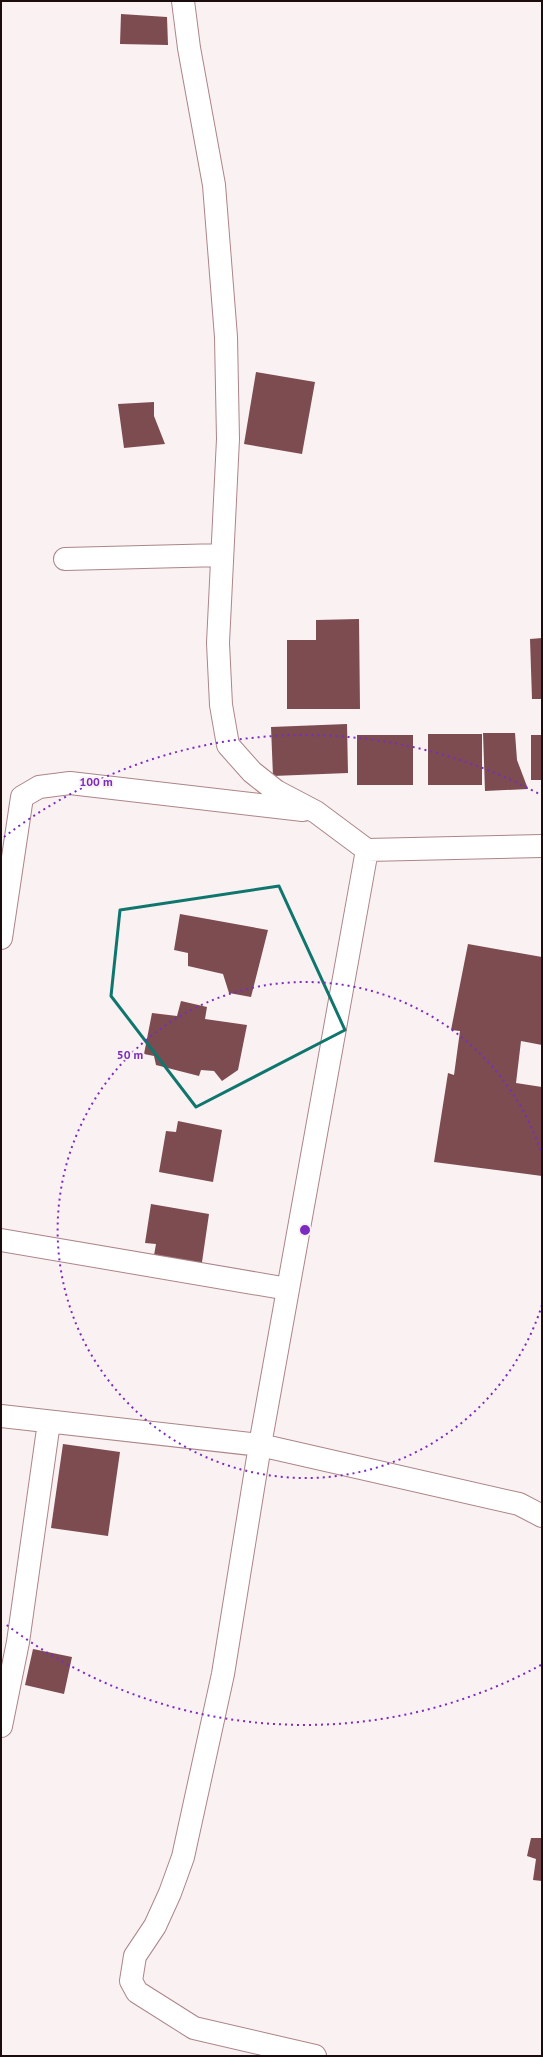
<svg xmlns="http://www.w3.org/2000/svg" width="543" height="2057" viewBox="0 0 543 2057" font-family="'PT Sans',sans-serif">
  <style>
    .building { fill: #7c4c51 }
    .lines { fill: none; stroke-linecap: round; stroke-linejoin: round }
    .street-casing { stroke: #ac8589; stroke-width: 24 }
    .street { stroke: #fff; stroke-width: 22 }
    .marked { fill: none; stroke: #0f766e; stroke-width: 3; stroke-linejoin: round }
    .ring { fill: none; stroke: #7b2cbf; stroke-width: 2; stroke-dasharray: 2 4 }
    .centre { fill: #7b2cbf; stroke: #faf1f2; stroke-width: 2 }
    .ring-label { font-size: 12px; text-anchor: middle; font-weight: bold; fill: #7b2cbf; stroke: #faf1f2; stroke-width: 4; stroke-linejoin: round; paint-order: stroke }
  </style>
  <rect width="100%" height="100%" fill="#faf1f2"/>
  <!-- building -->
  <path class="building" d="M121 14 167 17 168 45 120 44Z
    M256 372 315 382 302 454 244 444Z
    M154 402V416L165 444 124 448 118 404Z
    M359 619 360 709H287V640H316V620Z
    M542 638V699H532L530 639Z
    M347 724 348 773 273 776 271 727Z
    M483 733H515L517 760 528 789 485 791Z
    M428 734H482V785H428Z
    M357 735H413V785H357Z
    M531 735H542V780H531Z
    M180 914 268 930 251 997 229 993 223 974 188 966V953L174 950Z
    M468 944 542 957V1045L521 1041 516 1083 542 1087V1176L434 1162 448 1073 454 1075 460 1031 451 1030Z
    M181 1001 207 1007 205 1019 247 1025 238 1070 222 1081 214 1071 201 1070 199 1076 156 1065 154 1056 144 1054 152 1013 177 1016Z
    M178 1121 222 1130 213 1182 159 1172 166 1131 176 1132Z
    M151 1204 209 1214 201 1269 153 1261 156 1244 145 1243Z
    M63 1444 120 1452 108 1536 51 1528Z
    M33 1649 72 1657 64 1694 25 1685Z
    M531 1838H542V1881L533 1880 536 1859 527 1856Z"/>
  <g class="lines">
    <defs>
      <path id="street" d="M183 1 189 48 214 185 226 337 228 439 218 643 221 705 228 745 252 772 276 791 316 812 367 850
        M65 559 222 555
        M1 938 22 797 39 787 70 783 303 810
        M1 1240 288 1289
        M1 1416 260 1445 519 1504 542 1516
        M1 1726 18 1642 49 1422
        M315 2056 194 2028 137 1992 131 1981 135 1956 155 1926 170 1893 183 1857 223 1674 260 1445 367 850 542 846"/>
    </defs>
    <!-- street casing -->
    <use href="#street" class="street-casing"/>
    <!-- street -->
    <use href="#street" class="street"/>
  </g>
  <!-- marked area -->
  <path class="marked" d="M279 886 345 1030 196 1107 111 996 120 910Z"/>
  <!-- distance rings -->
  <g class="ring">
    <path d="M542 1305A248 248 0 1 1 542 1155"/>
    <path d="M541 1665A495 495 0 0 1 4 1623M4 837A495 495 0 0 1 541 795"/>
  </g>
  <circle cx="305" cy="1230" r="6" class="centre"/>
  <g class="ring-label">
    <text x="96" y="786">100 m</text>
    <text x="130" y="1059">50 m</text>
  </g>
  <!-- border -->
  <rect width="543" height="2057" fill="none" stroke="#1b0d0e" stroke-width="4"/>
</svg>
